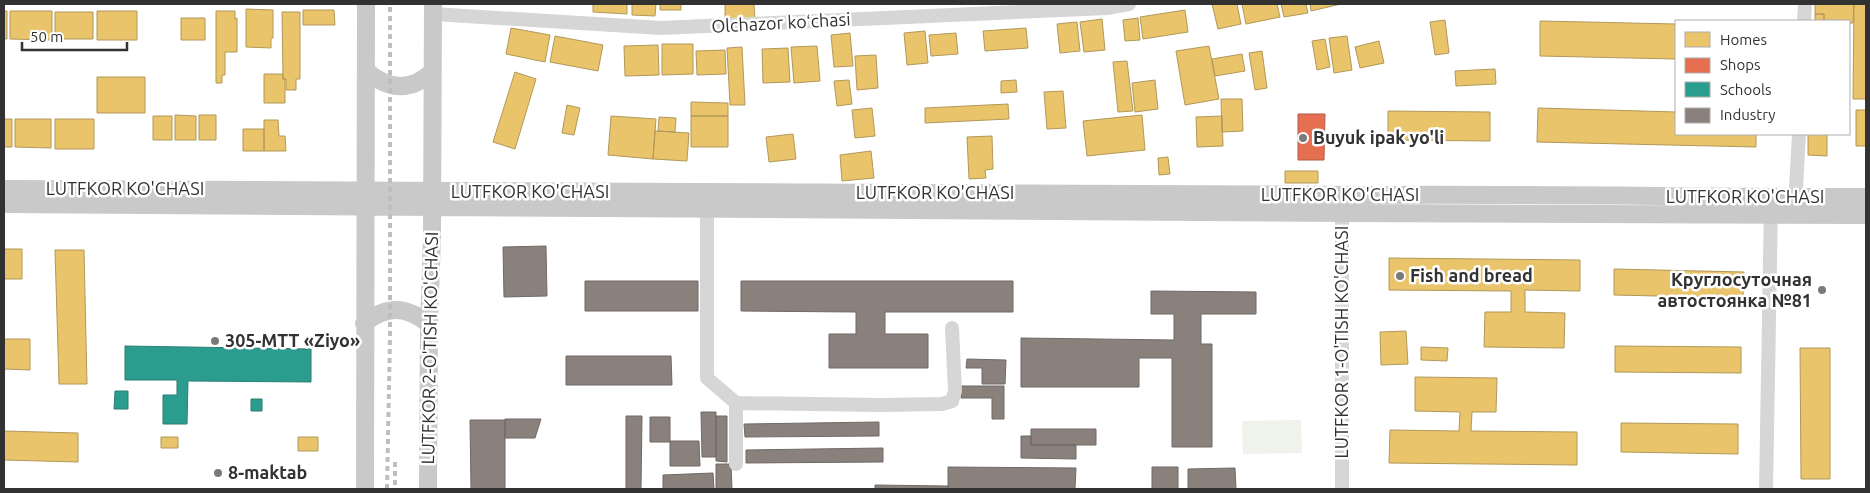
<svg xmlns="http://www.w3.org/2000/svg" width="1870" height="493" viewBox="0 0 1870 493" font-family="Ubuntu,sans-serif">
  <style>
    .green { fill: #f0f2ec }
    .homes { fill: #e9c46a; stroke: #b29859 }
    .shops { fill: #e76f51; stroke: #b15d48 }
    .schools { fill: #2a9d8f; stroke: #2c7d73 }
    .industry { fill: #8a817c; stroke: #706966 }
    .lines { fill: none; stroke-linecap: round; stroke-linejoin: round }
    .minor { stroke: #d6d6d6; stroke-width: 14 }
    .major { stroke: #c9c9c9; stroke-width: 18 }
    .rail { stroke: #bebebe; stroke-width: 4; stroke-dasharray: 5 4; stroke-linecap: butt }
    .poi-dot { fill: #7a7a7a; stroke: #fff; stroke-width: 2 }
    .labels { text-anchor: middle; stroke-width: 5; stroke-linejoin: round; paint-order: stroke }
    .street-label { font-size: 18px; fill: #323232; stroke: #fff }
    .poi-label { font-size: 18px; font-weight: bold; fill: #323232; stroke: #fff; text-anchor: start }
  </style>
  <rect width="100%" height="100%" fill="#fff"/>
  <!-- green -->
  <path class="green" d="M1301 420 1302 453 1243 454 1242 421Z"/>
  <!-- homes -->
  <path class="homes" d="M593 4H627V14L593 12Z
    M632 4H656L655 16 632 15Z
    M660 4H681V10H660Z
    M725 4H754L755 20 725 21Z
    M1212 4H1237L1241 24 1218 29Z
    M1242 4H1277L1280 17 1246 24Z
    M1281 4H1306L1308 13 1284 17Z
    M1310 4H1341L1311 11Z
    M1815 4H1854L1853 23H1849V21H1824V14H1815Z
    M1854 4H1866V99H1853Z
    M246 9 273 10V38H271V48L246 47Z
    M303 10H334L335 25H303Z
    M1185 10 1188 32 1143 39 1140 17Z
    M4 11H7V39H4Z
    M10 11H52V40L10 39Z
    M97 11H137V40H97Z
    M216 11H235V19L237 18V52H225V75H222V83H216Z
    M55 12H93V39H55Z
    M282 12H300V79H296V90H286V79H283Z
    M1815 14H1824V21H1815Z
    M181 18H205V40H181Z
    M1138 18 1140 40 1125 41 1123 20Z
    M1102 19 1105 50 1084 52 1080 22Z
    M1445 20 1449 53 1435 55 1430 22Z
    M1540 21 1676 24V59L1540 56Z
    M1077 22 1080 51 1060 53 1057 24Z
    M511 28 550 35 545 62 506 54Z
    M1026 28 1028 48 985 51 983 31Z
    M925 31 928 63 907 65 904 33Z
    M850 33 853 66 834 67 831 35Z
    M956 33 958 54 931 56 929 35Z
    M555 36 603 45 598 71 550 62Z
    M1347 36 1352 70 1334 73 1329 38Z
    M1325 39 1330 67 1317 70 1312 41Z
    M1379 41 1384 63 1360 68 1355 47Z
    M662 44H693V74L662 75Z
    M658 45 659 75 625 76 624 46Z
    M817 46 820 81 794 83 791 47Z
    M1209 46 1219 99 1185 105 1176 51Z
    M742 47 745 105H730L727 48Z
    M788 48 790 82 763 83 762 49Z
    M725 50 726 74 697 75 696 51Z
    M1262 51 1267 88 1255 90 1249 53Z
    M1242 54 1245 71 1215 76 1212 59Z
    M876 55 878 88 857 90 855 56Z
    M1127 61 1133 111 1118 112 1113 62Z
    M1495 69 1496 84 1456 86 1455 71Z
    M515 72 536 79 515 149 493 142Z
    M264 74H283V79H285V103H264Z
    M97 77H145V113H97Z
    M849 80 852 104 837 106 834 81Z
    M1016 80 1017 92 1001 93V81Z
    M1155 80 1158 109 1135 112 1132 83Z
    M1063 91 1066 128 1047 129 1044 92Z
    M1221 99H1242L1243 131 1222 132Z
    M691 102 728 103V116H691Z
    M1008 104 1009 119 925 123V108Z
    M567 105 580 108 574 135 562 133Z
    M872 108 875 136 855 138 852 110Z
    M1538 108 1676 112V134H1756V147L1537 142Z
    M1856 110H1866V146H1856Z
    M1388 111 1490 112V141L1388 140Z
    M175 115 196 116V140H175Z
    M199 115H216V140H199Z
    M1142 115 1145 150 1087 156 1083 121Z
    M153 116H172V140H153Z
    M611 116 656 119 653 159 608 155Z
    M691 116H728V147H691Z
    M1222 116 1223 146 1197 147 1196 117Z
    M659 117 676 118 675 132 658 131Z
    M4 119H12V147H4Z
    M15 119H51V148L15 147Z
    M55 119H94V149H55Z
    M264 120H278L279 136H285L286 151H264Z
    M243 129H264V151H243Z
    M655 131 689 133 687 161 653 159Z
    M793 134 796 159 769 162 766 137Z
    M1808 134H1827V156L1808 155Z
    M992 136 993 169 985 170 986 178 969 179 967 137Z
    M871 151 874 178 842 181 840 155Z
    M1168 157 1170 174 1159 175 1158 158Z
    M1285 171H1318V183H1285Z
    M4 249H22V279H4Z
    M55 250H84L87 384H59Z
    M1389 258 1580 260V291L1525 290V312L1565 313 1564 348 1484 347 1485 312H1511V291L1389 290Z
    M1614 269 1744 272 1743 298 1614 295Z
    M1406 331 1408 364 1381 365 1380 332Z
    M4 339H30V370L4 369Z
    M1615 346 1741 347V373L1615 372Z
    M1421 347 1448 348 1447 361 1421 360Z
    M1800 348H1830V479H1801Z
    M1415 377 1497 378 1496 412H1472L1471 431 1577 432V465L1389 463 1390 430 1459 431 1460 412 1415 411Z
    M1621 423 1738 424V454L1621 452Z
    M4 431 78 433V462L4 460Z
    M161 437H178V448H161Z
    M298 437H318V451H298Z"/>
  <!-- shops -->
  <path class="shops" d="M1298 114H1325L1324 160H1298Z"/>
  <!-- schools -->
  <path class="schools" d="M125 346 311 349V382L188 381 187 424H163V395H177V380H125Z
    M115 391H128V409H114Z
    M251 399H262V411H251Z"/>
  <!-- industry -->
  <path class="industry" d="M546 246 547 296 504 297 503 247Z
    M585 281H698V311H585Z
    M741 281H1013V312H885V334H928V368H829V334H856V312L741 311Z
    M1151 291 1256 292V314H1201V344H1212V447H1172V358H1139V387H1021V338L1174 340V314H1151Z
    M566 356H671L672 385H566Z
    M967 359 1006 360 1005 384H982V368H966Z
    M961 386H1004V419H992V398H961Z
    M701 412H716V457H702Z
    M626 416H642L641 489H626Z
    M716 416H727V462L716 461Z
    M650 417H670V442H650Z
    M505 419H541L535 438H505Z
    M470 420H505V489H471Z
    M879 422V436L745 437 744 424Z
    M1031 429H1096V445H1031Z
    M1021 436H1031V445H1076V459L1021 458Z
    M670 441H699L700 466H670Z
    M883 448V462L746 463V450Z
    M716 464H731L732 489H716Z
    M948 467 1076 468 1075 489H948Z
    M1152 467H1178V489H1152Z
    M1235 468 1236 489H1188V469Z
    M713 473 714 489H663V475Z
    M875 485 948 486V489H875Z"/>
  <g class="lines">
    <!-- minor -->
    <path class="minor" d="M433 14 661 28 1107 8 1129 4
      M1804 21 1805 4
      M707 198V378L736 403V464
      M1342 205V489
      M1795 205 1799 134
      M736 403 881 405 942 404 952 401 955 391 952 328
      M1766 489 1771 205"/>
    <!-- major -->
    <path class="major" d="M366 71C389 90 411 92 433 71
      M4 189 1372 195C1537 194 1702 197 1866 197
      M4 204 1341 213 1866 215
      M364 323C388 305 406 306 429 324
      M365 489 366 4
      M428 489 429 324 432 236 433 4"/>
    <!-- rail -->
    <path class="rail" d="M395 462V489
      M387 489 390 337V4"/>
  </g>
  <!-- markers -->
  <g class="poi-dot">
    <circle cx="1303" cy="138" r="5"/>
    <circle cx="1400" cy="276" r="5"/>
    <circle cx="1822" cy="290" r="5"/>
    <circle cx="215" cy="341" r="5"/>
    <circle cx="218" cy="473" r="5"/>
  </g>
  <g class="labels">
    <!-- street labels -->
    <g class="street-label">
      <text transform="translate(781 23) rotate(-3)" y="6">Olchazor koʻchasi</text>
      <text x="125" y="195">LUTFKOR KO'CHASI</text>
      <text x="530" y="198">LUTFKOR KO'CHASI</text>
      <text x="935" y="199">LUTFKOR KO'CHASI</text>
      <text x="1340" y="201">LUTFKOR KO'CHASI</text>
      <text x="1745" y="203">LUTFKOR KO'CHASI</text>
      <text transform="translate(1342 342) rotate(-90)" y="6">LUTFKOR 1-O'TISH KO'CHASI</text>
      <text transform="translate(430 348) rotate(-89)" y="6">LUTFKOR 2-O'TISH KO'CHASI</text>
    </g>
    <!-- poi labels -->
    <g class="poi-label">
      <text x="1313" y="144">Buyuk ipak yo'li</text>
      <text x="1410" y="282">Fish and bread</text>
      <text x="1812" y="286" text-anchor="end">Круглосуточная<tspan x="1812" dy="21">автостоянка №81</tspan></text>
      <text x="225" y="347">305-MTT «Ziyo»</text>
      <text x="228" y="479">8-maktab</text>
    </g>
  </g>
  <!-- border -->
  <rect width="1870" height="493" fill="none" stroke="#323232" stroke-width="10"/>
  <!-- legend -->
  <rect x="1675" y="20" width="175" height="115" fill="#ffffff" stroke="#adadad"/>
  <rect x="1685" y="32" width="25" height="15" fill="#e9c46a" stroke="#adadad"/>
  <text x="1720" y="45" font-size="15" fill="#323232">Homes</text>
  <rect x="1685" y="58" width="25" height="15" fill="#e76f51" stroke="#adadad"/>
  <text x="1720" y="70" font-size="15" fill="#323232">Shops</text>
  <rect x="1685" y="82" width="25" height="15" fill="#2a9d8f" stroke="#adadad"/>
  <text x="1720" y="95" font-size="15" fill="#323232">Schools</text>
  <rect x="1685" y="108" width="25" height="15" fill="#8a817c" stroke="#adadad"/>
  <text x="1720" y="120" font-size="15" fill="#323232">Industry</text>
  <!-- scale -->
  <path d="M22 42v8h105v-8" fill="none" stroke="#323232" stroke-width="2.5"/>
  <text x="30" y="42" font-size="15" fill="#323232" stroke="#ffffff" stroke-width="4" paint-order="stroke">50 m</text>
</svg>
